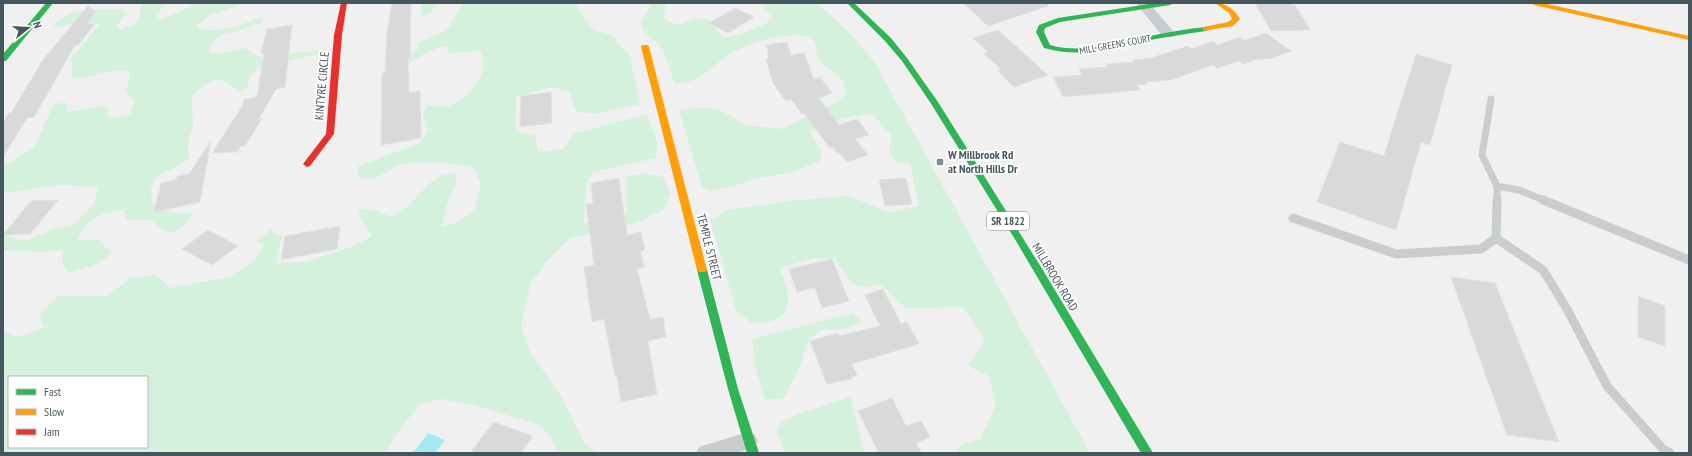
<svg xmlns="http://www.w3.org/2000/svg" width="1692" height="456" viewBox="0 0 1692 456" font-family="'PT Sans Narrow',sans-serif">
  <style>
    .green { fill: #d4f1dc; fill-rule: evenodd }
    .water { fill: #a6eaf1 }
    .building { fill: #d8d9d9; stroke: #e2e2e3 }
    .lines { fill: none; stroke-linecap: round; stroke-linejoin: round }
    .lane-far1 { stroke: #c9cdcf; stroke-width: 7 }
    .lane { stroke: #c9cdcf; stroke-width: 9 }
    .street { fill: #c9cdcf; fill-rule: evenodd }
    .fast { fill: #30b455; fill-rule: evenodd }
    .slow { fill: #ff9f0a; fill-rule: evenodd }
    .jam { fill: #e5322d; fill-rule: evenodd }
    .poi-dot { fill: #828c91; stroke: #fff; stroke-width: 1.5 }
    .labels { text-anchor: middle; stroke-width: 3.5; stroke-linejoin: round; paint-order: stroke }
    .far-street-label { font-size: 10px; fill: #46565e; stroke: #fff }
    .shield { fill: #fff; stroke: #7e898e; stroke-width: 1 }
    .shield-label { font-size: 11px; font-weight: bold; fill: #46565e }
    .street-label { font-size: 12px; fill: #46565e; stroke: #fff }
    .poi-label { font-size: 12px; font-weight: bold; fill: #46565e; stroke: #fff; text-anchor: start }
  </style>
  <rect width="100%" height="100%" fill="#f1f0f0"/>
  <!-- green -->
  <path class="green" d="M144 3H165L166 5 155 15 160 20 198 3H247L209 15 196 27C216 36 242 24 262 17L264 21 244 29 219 36 210 45V53H223L246 48 251 53 261 57 321 50 323 53 257 68 250 77 246 90 238 91C219 72 208 80 192 97L193 128 188 142 189 159 175 168 157 176 151 189 152 202C165 214 177 215 194 212L186 223 174 232 163 231 152 220H127L124 210C101 213 88 217 78 240H98L112 253 95 265 68 273 62 261 63 250 46 252 3 250V235L26 241 55 228 72 226 93 205 99 187 60 185 3 193V164L9 163 34 148 53 105 66 102 68 112 107 105 109 119 130 114 135 101 125 91 129 82 130 71C108 67 93 79 72 78L71 72 73 62 69 61 100 24 82 23 53 27C67 6 100 10 123 9L125 15 117 25 120 30 139 22 141 5Z
    M423 3H439L430 13 420 17Z
    M463 3H576L584 19 594 30 612 35 622 48 629 53 640 104 595 114 576 111 569 91 551 87 516 97 515 131 535 135 538 152 563 149 573 134 647 114 658 144 656 158 593 172 586 185 584 223 627 214 626 177 643 173 663 177 670 193 664 209 637 223 570 238 545 263 531 283 521 325 529 350 562 398 584 442 597 453H557L551 437 540 425 470 404 442 399 420 404 393 439 386 453H3V332L18 337 45 327 39 316 58 296H108L130 278 156 275 170 288 230 277 253 262 264 245 256 241 270 230 282 236 276 263 305 262 351 247 372 236 363 223 357 209 372 210 393 217 411 204 427 185 440 176 455 173 456 183 447 204 442 227 458 222 475 210 481 184 473 167C451 163 426 160 404 164 386 168 379 184 358 177V166L420 143 428 131 423 114 427 105C433 106 443 108 449 106 469 98 492 73 480 51L448 53 447 47 440 46 408 64 404 60 418 49V43L447 30ZM9 377H147V447H9Z
    M652 3H666L664 19 676 25 697 19 710 20 723 38C741 34 761 29 774 17L760 3H817L851 34 875 63 1090 453H956L959 446 981 438 996 404 988 373H980L968 365 985 341 963 307 905 308 891 293 879 284C851 293 849 279 835 259L814 258 779 268C786 284 798 309 775 320 769 323 758 322 751 323L736 310 710 220 729 210 797 200 850 196 890 213 919 206 910 164 895 161 889 150 892 136 872 114C849 115 830 122 809 131L821 151 820 161 793 172 757 178 733 186 711 191 702 187 679 110 706 107 724 112 746 125 781 129 812 115 839 101 846 94 843 80 818 59 815 43 811 36C785 33 753 40 730 54 712 66 698 85 674 83 667 62 667 44 645 34L641 23Z
    M853 313 862 322 844 329 820 330 807 342 801 364 784 398 765 400 755 367 752 339Z
    M850 397 864 453H785L777 432 781 422 803 412Z"/>
  <!-- water -->
  <path class="water" d="M428 433 445 440 435 453H413Z"/>
  <!-- building -->
  <path class="building" d="M392 3H411L410 57 408 58 409 93 420 91 421 138 381 145 382 73H385L387 33Z
    M963 3H1047L1048 6 988 26Z
    M1255 3H1289L1295 5 1310 30 1271 31Z
    M88 6 95 11 87 24H95L78 45H75L34 117 27 118 3 157V122L9 113H11L43 60Z
    M735 8 754 17 728 33 709 23Z
    M292 25 285 87 276 89 258 120 262 119 245 146H241L237 152 212 153 243 105 244 99 257 97 264 53H261L267 29Z
    M998 30 1048 75 1014 87 997 70 1001 69 984 54 988 52 973 38Z
    M1266 33 1291 51 1269 59 1267 58 1260 60 1258 59 1243 64 1239 61 1217 68 1212 65 1171 80 1145 82 1147 84 1137 85 1140 90 1063 97 1053 77 1082 75 1079 69 1108 67 1106 64 1135 62 1133 60 1151 58 1188 46 1192 49 1213 41 1218 45 1240 37 1245 40Z
    M787 42 791 55 804 53 814 80 820 77 832 93 819 98 839 125 857 119 869 135 855 139 868 155 847 162 839 152 837 153 833 147 830 148 804 113 802 114 791 99 786 101 773 83 766 59H769L767 53H769L766 45Z
    M1416 54 1452 65 1430 145 1421 142 1396 230 1317 202 1340 142 1384 156Z
    M551 92 552 123 520 127 521 96Z
    M211 141 200 202 154 212 161 183 176 180 177 176 189 174Z
    M619 178 627 235 641 232 645 250 641 251 644 267 637 269 650 319 663 317 666 337 648 341 657 394 621 402 617 376H615L604 319 592 322 584 267 594 265 586 204 593 203 591 183Z
    M906 178 912 204 885 206 879 180Z
    M58 200 30 234 3 235 31 201Z
    M340 226 337 249 281 260 285 236Z
    M208 230 238 246 212 265 182 249Z
    M832 259 849 301 822 308 815 288 797 292 789 269Z
    M1451 277 1495 283 1559 442 1507 435Z
    M883 289 901 324 907 322 919 344 852 364 857 375 851 377 852 379 827 384 810 341 838 333 839 336 880 326 865 295Z
    M1638 296 1665 306V346L1638 337Z
    M892 398 906 426 921 421 930 437 916 443 922 453H879L858 411Z
    M494 422 533 436 521 453H470Z"/>
  <g class="lines">
    <!-- lane-far1 -->
    <path class="lane-far1" d="M1491 99 1482 155 1497 186
      M1497 201V186L1519 190 1546 201"/>
    <!-- lane -->
    <path class="lane" d="M1497 200 1496 238 1543 270 1567 309 1607 386 1663 449 1670 453
      M1543 200 1689 260
      M1293 218 1396 254 1481 249 1496 238"/>
    <!-- street -->
    <path class="street" d="M1136 3H1149L1173 31 1174 34 1173 37H1163Z
      M748 432 755 435 758 441 755 447 736 453H696L699 447Z"/>
    <!-- fast -->
    <path class="fast" d="M46 3H53L6 61H3V54Z
      M847 3H854L891 38 907 58 938 102 1044 272 1153 453H1141L1016 241 930 102 902 61 885 41Z
      M1156 3H1173L1170 5 1060 22 1045 28 1044 32 1050 45C1082 54 1113 44 1145 37 1165 33 1185 29 1206 27L1210 29 1206 31C1185 34 1165 37 1145 41 1110 49 1080 58 1044 48L1036 32 1039 25 1058 18Z
      M702 266 705 268 707 270 738 389 759 453H747L728 389 697 270 699 268Z"/>
    <!-- slow -->
    <path class="slow" d="M1215 3C1226 3 1234 9 1240 19L1233 26 1203 31V27L1228 22 1232 19 1229 13Z
      M1531 3H1543L1689 36V40L1534 5Z
      M642 45H648L649 47 707 270 705 272H699L697 270 641 47Z"/>
    <!-- jam -->
    <path class="jam" d="M341 3H347L342 35 334 134 310 166 307 167 303 164 326 134 334 35Z"/>
  </g>
  <!-- markers -->
  <rect class="poi-dot" x="936" y="158" width="8" height="8" rx="2"/>
  <g class="labels">
    <!-- far-street labels -->
    <g class="far-street-label">
      <text transform="translate(1115 44) rotate(-10)" y="4">MILL GREENS COURT</text>
    </g>
    <!-- shield labels -->
    <rect class="shield" x="987" y="212" width="42" height="18" rx="3"/>
    <g class="shield-label">
      <text x="1008" y="225">SR 1822</text>
    </g>
    <!-- street labels -->
    <g class="street-label">
      <text transform="translate(322 86) rotate(-85)" y="4">KINTYRE CIRCLE</text>
      <text transform="translate(709 247) rotate(76)" y="4">TEMPLE STREET</text>
      <text transform="translate(1055 277) rotate(59)" y="4">MILLBROOK ROAD</text>
    </g>
    <!-- poi labels -->
    <g class="poi-label">
      <text x="948" y="159">W Millbrook Rd<tspan x="948" dy="14">at North Hills Dr</tspan></text>
    </g>
  </g>
  <!-- border -->
  <rect width="1692" height="456" fill="none" stroke="#46565e" stroke-width="8"/>
  <!-- legend -->
  <rect x="8" y="376" width="140" height="72" fill="#ffffff" stroke="#b5bbbf"/>
  <rect x="16" y="389" width="20" height="6" fill="#30b455" stroke="#b5bbbf"/>
  <text x="44" y="396" font-size="12" fill="#46565e">Fast</text>
  <rect x="16" y="409" width="20" height="6" fill="#ff9f0a" stroke="#b5bbbf"/>
  <text x="44" y="416" font-size="12" fill="#46565e">Slow</text>
  <rect x="16" y="429" width="20" height="6" fill="#e5322d" stroke="#b5bbbf"/>
  <text x="44" y="436" font-size="12" fill="#46565e">Jam</text>
  <!-- north arrow -->
  <g transform="translate(28 28) rotate(72)" stroke="#ffffff" stroke-width="3" paint-order="stroke">
  <path d="M0-3L7 15L0 10L-7 15Z" fill="#46565e"/>
  <text y="-6" font-size="11" font-weight="bold" text-anchor="middle" fill="#46565e">N</text>
  </g>
</svg>
